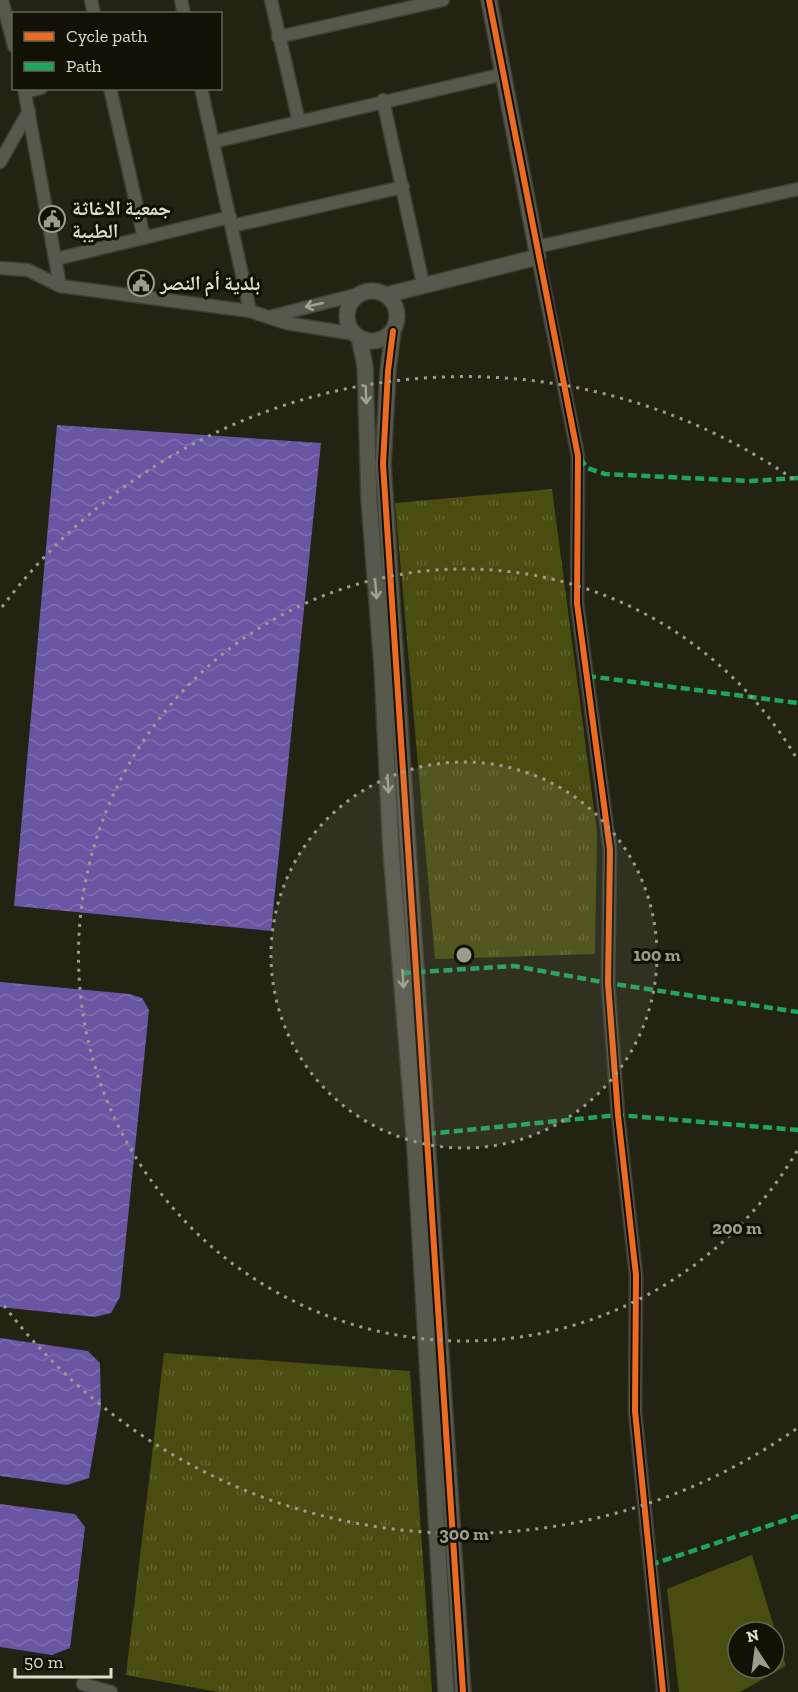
<svg xmlns="http://www.w3.org/2000/svg" width="798" height="1692" viewBox="0 0 798 1692" font-family="'Zilla Slab','Noto Naskh Arabic',serif">
  <style>
    .grass { fill: url(#grass-tufts) }
    .park { fill: #494d10; fill-rule: evenodd }
    .water { fill: url(#water-waves) }
    .lines { fill: none; stroke-linecap: round; stroke-linejoin: round }
    .minor-casing { stroke: #3e3f32; stroke-width: 15 }
    .tertiary-casing { stroke: #3e3f32; stroke-width: 18 }
    .minor { stroke: #58594d; stroke-width: 12 }
    .tertiary { stroke: #58594d; stroke-width: 15 }
    .quiet { stroke: #20a55d; stroke-width: 4.5; stroke-dasharray: 9 4.5; stroke-linecap: butt }
    .cycleway-casing { stroke: #111205; stroke-width: 10 }
    .cycleway { stroke: #ed6a23; stroke-width: 6 }
    .oneway { stroke: #a1a393 }
    .ring { fill: none; stroke: #9c9d8b; stroke-width: 3; stroke-dasharray: 3 6 }
    .labels { text-anchor: middle; stroke-width: 6; stroke-linejoin: round; paint-order: stroke }
    .poi-label { font-size: 20px; font-weight: bold; fill: #dddfcc; stroke: #111205; text-anchor: start }
    .centre { fill: #9c9d8b; stroke: #111205; stroke-width: 3 }
    .ring-label { font-size: 18px; text-anchor: middle; font-weight: bold; fill: #9c9d8b; stroke: #111205; stroke-width: 6; stroke-linejoin: round; paint-order: stroke }
  </style>
  <defs>
    <pattern id="grass-tufts" width="24" height="20" patternUnits="userSpaceOnUse" patternTransform="scale(1.5)"><rect width="24" height="20" fill="#494d10"/><path d="M3 7l-1-3M5 7V3M7 7l1-3M15 17l-1-3M17 17v-4M19 17l1-3" fill="none" stroke="#636632"/></pattern>
    <pattern id="water-waves" width="16" height="10" patternUnits="userSpaceOnUse" patternTransform="scale(1.5)"><rect width="16" height="10" fill="#6956a3"/><path d="M0 5q4-4 8 0t8 0" fill="none" stroke="#7e6eaf"/></pattern>
  </defs>
  <rect width="100%" height="100%" fill="#222312"/>
  <!-- grass -->
  <path class="grass" d="M552 489 597 832 595 954 435 959 395 503Z
    M164 1353 410 1371 432 1692H218L126 1675Z"/>
  <!-- park -->
  <path class="park" d="M752 1555 786 1666 740 1692H679L667 1589ZM738 1632H774V1668H738Z"/>
  <!-- water -->
  <path class="water" d="M57 425 321 443 271 931 14 906Z
    M0 982 130 994 142 998 149 1010 120 1297 111 1313 95 1317 0 1307Z
    M0 1338 88 1351 100 1363 101 1407 89 1478 67 1485 0 1476Z
    M0 1504 75 1514 85 1527 70 1648 52 1655 0 1647Z"/>
  <g class="lines">
    <defs>
      <path id="minor" d="M2 0 14 46
        M91 0 94 14
        M181 0 184 14
        M271 0 299 122
        M278 37 443 0
        M24 88 60 286
        M110 88 144 238
        M201 88 250 311
        M25 92 41 88
        M383 100 423 284
        M213 142 504 74
        M0 162 29 111
        M232 226 403 187
        M536 247 798 189
        M538 257 578 456 577 603 610 850 608 983 618 1115 636 1275 635 1411 663 1692
        M56 259 230 217
        M0 268 28 270 60 286 250 311 286 323 355 334
        M269 317 359 294
        M83 1684 111 1692"/>
      <path id="tertiary" d="M347 316a25 25 0 1 1 50 0a25 25 0 1 1-50 0Z
        M386 295 538 257 489 0
        M393 331 388 371 383 464 463 1692
        M359 337 365 366 369 500 382 667 391 851 414 1133 446 1692"/>
    </defs>
    <!-- minor casing -->
    <use href="#minor" class="minor-casing"/>
    <!-- tertiary casing -->
    <use href="#tertiary" class="tertiary-casing"/>
    <!-- minor -->
    <use href="#minor" class="minor"/>
    <!-- tertiary -->
    <use href="#tertiary" class="tertiary"/>
    <!-- quiet -->
    <path class="quiet" d="M580 458 587 468 605 474 750 481 798 478
      M587 676 798 703
      M403 973 514 966 608 983 798 1012
      M427 1134 618 1115 798 1130
      M650 1565 798 1516"/>
    <defs>
      <path id="cycleway" d="M489 0 578 456 577 603 610 850 608 983 618 1115 636 1275 635 1411 663 1692
        M393 331 388 371 383 464 463 1692"/>
    </defs>
    <!-- cycleway casing -->
    <use href="#cycleway" class="cycleway-casing"/>
    <!-- cycleway -->
    <use href="#cycleway" class="cycleway"/>
  </g>
  <!-- one-way arrows -->
  <defs><path id="oneway-shaft" d="M-6 0H5M1.5-3L5.5 0L1.5 3" fill="none" stroke-width="1.6" stroke-linecap="round" stroke-linejoin="round" transform="scale(1.5)"/></defs>
  <g class="oneway">
    <use href="#oneway-shaft" transform="translate(314 305) rotate(167)"/>
    <use href="#oneway-shaft" transform="translate(366 395) rotate(88)"/>
    <use href="#oneway-shaft" transform="translate(376 590) rotate(85)"/>
    <use href="#oneway-shaft" transform="translate(388 784) rotate(87)"/>
    <use href="#oneway-shaft" transform="translate(403 979) rotate(86)"/>
  </g>
  <!-- distance rings -->
  <circle cx="464" cy="955" r="193" fill="#9c9d8b" fill-opacity=".12"/>
  <g class="ring">
    <circle cx="464" cy="955" r="193"/>
    <path d="M797 1151A386 386 0 1 1 797 759"/>
    <path d="M796 1429A579 579 0 0 1 2 1303M2 607A579 579 0 0 1 796 481"/>
  </g>
  <!-- icons -->
  <defs>
    <symbol id="civic-ring" viewBox="-11 -11 22 22"><circle r="9.5" fill="#111205" stroke="#9c9d8b" stroke-width="1.5"/><path d="M-.6-6.5H3V-4.5H.6V-3L4-1V1h2V6H-6V1h2V-1L-.6-3ZM-1.2 2.5V6h2.4V2.5Z" fill="#9c9d8b"/></symbol>
  </defs>
  <g fill-rule="evenodd">
    <use href="#civic-ring" x="37" y="204" width="30" height="30"/>
    <use href="#civic-ring" x="126" y="268" width="30" height="30"/>
  </g>
  <g class="labels">
    <!-- poi labels -->
    <g class="poi-label">
      <text x="72" y="215">جمعية الاغاثة<tspan x="72" dy="23">الطيبة</tspan></text>
      <text x="160" y="290">بلدية أم النصر</text>
    </g>
  </g>
  <circle cx="464" cy="955" r="9" class="centre"/>
  <g class="ring-label">
    <text x="657" y="961">100 m</text>
    <text x="737" y="1234">200 m</text>
    <text x="464" y="1540">300 m</text>
  </g>
  <!-- legend -->
  <rect x="12" y="12" width="210" height="78" fill="#111205" stroke="#636455" stroke-width="1.5"/>
  <rect x="24" y="32" width="30" height="9" fill="#ed6a23" stroke="#636455" stroke-width="1.5"/>
  <text x="66" y="42" font-size="18" fill="#dddfcc">Cycle path</text>
  <rect x="24" y="62" width="30" height="9" fill="#20a55d" stroke="#636455" stroke-width="1.5"/>
  <text x="66" y="72" font-size="18" fill="#dddfcc">Path</text>
  <!-- north arrow -->
  <g transform="translate(756 1650) rotate(347)"><circle r="28" fill="#111205" stroke="#636455" stroke-width="1.5"/>
  <path d="M0-4.5L10 22L0 15L-10 22Z" fill="#9c9d8b"/>
  <text y="-9" font-size="16" font-weight="bold" text-anchor="middle" fill="#dddfcc">N</text>
  </g>
  <!-- scale -->
  <path d="M15 1668v9h96v-9" fill="none" stroke="#dddfcc" stroke-width="3"/>
  <text x="24" y="1668" font-size="18" fill="#dddfcc" stroke="#111205" stroke-width="4.5" paint-order="stroke">50 m</text>
</svg>
